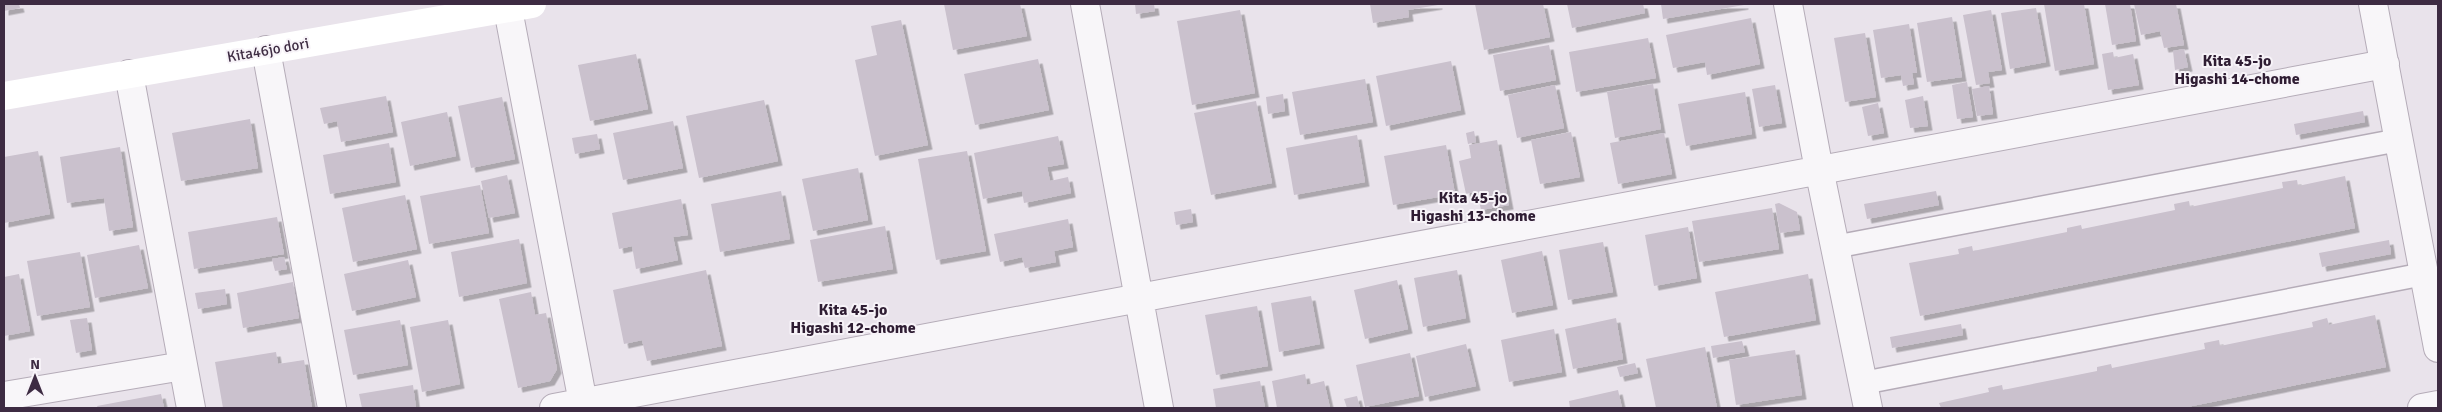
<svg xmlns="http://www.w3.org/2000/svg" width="2442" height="412" viewBox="0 0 2442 412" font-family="Signika,sans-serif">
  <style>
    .building { fill: #cac1cd; filter: url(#shadow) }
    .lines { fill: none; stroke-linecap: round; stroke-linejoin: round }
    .lane-casing { stroke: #b5acb8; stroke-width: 25 }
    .street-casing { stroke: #b5acb8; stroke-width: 30 }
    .lane { stroke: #f8f6f9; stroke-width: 22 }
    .street { stroke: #f8f6f9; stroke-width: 28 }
    .secondary { stroke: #fff; stroke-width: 28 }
    .labels { text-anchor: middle; stroke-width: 4; stroke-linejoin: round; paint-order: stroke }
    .street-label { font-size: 15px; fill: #3d2b42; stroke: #f7f3f8 }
    .neighbourhood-label { font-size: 16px; font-weight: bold; fill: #2f1d33; stroke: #f7f3f8 }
  </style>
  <defs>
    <filter id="shadow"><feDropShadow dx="4.5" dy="4.5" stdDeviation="0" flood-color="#0004"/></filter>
  </defs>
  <rect width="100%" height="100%" fill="#e9e3eb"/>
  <!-- building -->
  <path class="building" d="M4 4H19L20 8 4 11Z
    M944 4H1020L1027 36 953 50Z
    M1135 4H1154L1155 11 1136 14Z
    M1370 4H1438V5L1408 10 1409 17 1373 23Z
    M1475 4H1543L1550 37 1484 50Z
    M1567 4H1643L1645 13 1572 28Z
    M1661 4H1744V5L1663 19Z
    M2044 4H2084L2094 64 2055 71Z
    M2105 4H2130L2136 41 2112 45Z
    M2134 4H2176L2184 45 2164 48 2160 31 2141 35Z
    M2036 8 2046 62 2010 69 2001 13Z
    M1240 10 1255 93 1192 105 1177 21Z
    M1991 10 2002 70 1988 72 1990 83 1976 85 1963 15Z
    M1952 17 1962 77 1927 82 1917 23Z
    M1751 18 1760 64 1707 75 1705 62 1673 68 1666 35Z
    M901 20 928 145 875 156 855 60 877 55 871 26Z
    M1909 24 1917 73H1912L1914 84 1903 86 1901 75 1881 78 1873 30Z
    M1865 33 1876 97 1845 102 1834 38Z
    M1648 38 1656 78 1576 92 1569 52Z
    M1549 45 1556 80 1500 91 1493 55Z
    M2184 49 2188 67 2175 70 2173 51Z
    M2113 52 2114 58 2133 54 2139 85 2108 90 2102 54Z
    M636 54 648 109 590 121 578 65Z
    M1038 59 1049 110 975 125 964 74Z
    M1451 61 1461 110 1386 126 1376 76Z
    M1365 79 1373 122 1300 135 1292 92Z
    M1967 82 1973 117 1957 119 1952 85Z
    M1653 84 1661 129 1615 138 1607 92Z
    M1555 85 1564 128 1517 138 1508 95Z
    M1775 85 1782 123 1759 127 1752 89Z
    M1989 86 1993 114 1977 116 1972 89Z
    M1745 92 1752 134 1686 146 1678 104Z
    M1283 94 1285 111 1268 114 1266 97Z
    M386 96 393 132 341 142 337 121 324 124 320 108Z
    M1923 96 1928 126 1910 128 1905 100Z
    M502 97 515 159 471 168 458 106Z
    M764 100 778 161 699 178 686 116Z
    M1256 101 1272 183 1211 195 1194 113Z
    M1878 103 1884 133 1868 136 1862 107Z
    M2363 111 2365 122 2296 135 2294 124Z
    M447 112 456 156 410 166 401 122Z
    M250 119 258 168 181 181 172 133Z
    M673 121 683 168 623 180 613 133Z
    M1474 131 1476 142 1468 144 1466 133Z
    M1571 132 1580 177 1540 184 1531 140Z
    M1664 133 1672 174 1618 184 1610 143Z
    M597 134 600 149 575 154 572 138Z
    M1357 135 1365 182 1294 195 1286 148Z
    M1058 136 1064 164 1047 167 1050 181 1068 177 1071 193 1024 203 1022 191 983 199 974 153Z
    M1497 140 1509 205 1481 210 1477 191 1466 194 1459 161 1471 158 1469 145Z
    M389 143 396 182 330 194 323 155Z
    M1446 145 1455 194 1393 205 1384 156Z
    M120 147 133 227 109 231 104 198 67 203 60 157Z
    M38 151 50 214 4 223V157Z
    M967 151 986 251 936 260 918 159Z
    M858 168 868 220 813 231 802 179Z
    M507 175 515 213 489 218 481 181Z
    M2345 176 2355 228 1920 316 1909 263 1959 254 1958 249 1972 246 1973 251 2067 232V228L2081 225 2082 229 2175 210 2174 204 2189 201 2190 207 2283 188 2282 182 2297 180 2298 186Z
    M480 185 489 233 429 244 420 196Z
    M781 191 790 239 720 252 711 204Z
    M1936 191 1939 205 1867 219 1864 204Z
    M405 195 417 249 353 262 342 208Z
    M681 199 688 235 673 237 678 260 636 269 632 246 619 249 612 213Z
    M1779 203 1797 212 1800 230 1780 233 1775 204Z
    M1772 208 1779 249 1699 262 1692 221Z
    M1191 209 1193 222 1176 225 1174 212Z
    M277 217 284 254 194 269 188 232Z
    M1068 219 1073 247 1054 251 1056 262 1025 268 1022 257 1000 262 994 234Z
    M885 226 893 269 818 282 810 240Z
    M1688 227 1697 278 1654 286 1645 235Z
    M519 239 527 283 459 297 451 252Z
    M2389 240 2391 254 2322 267 2319 253Z
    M1603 242 1613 292 1568 300 1559 250Z
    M139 245 148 288 95 298 87 255Z
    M1542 251 1553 305 1512 313 1501 260Z
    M80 252 90 307 37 316 27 261Z
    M284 257 287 269 275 271 272 259Z
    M408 260 416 297 352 311 344 274Z
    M706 270 722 346 647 361 642 340 624 344 613 290Z
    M1457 270 1466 318 1423 327 1414 278Z
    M19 274 30 331 4 336V277Z
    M1808 274 1816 320 1724 337 1715 292Z
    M1397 280 1408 329 1365 339 1354 290Z
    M293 282 299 318 243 328 237 293Z
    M225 289 227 304 198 309 195 293Z
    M531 292 535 315 546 313 557 369 550 381 518 388 499 299Z
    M1311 296 1320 344 1279 352 1271 303Z
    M1257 306 1268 366 1216 375 1205 315Z
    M2375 315 2386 367 2182 408H1941L1939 403 1989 392 1988 388 2002 385 2003 390 2097 371V367L2111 364 2112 368 2205 349 2204 343 2219 340 2220 346 2313 327 2312 322 2327 318 2329 325Z
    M87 318 92 350 76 353 70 320Z
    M1616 318 1623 359 1573 369 1565 329Z
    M400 320 408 365 353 375 344 330Z
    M448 320 460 384 422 392 410 327Z
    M1961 324 1963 335 1892 348 1890 337Z
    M1554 329 1562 372 1509 382 1501 340Z
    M1742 341 1745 352 1713 358 1711 346Z
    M1466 344 1476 386 1425 397 1416 356Z
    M1705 347 1717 408H1656L1646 359Z
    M1795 350 1802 395 1736 405 1729 360Z
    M276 352 278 364 304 360 312 408H223L215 362Z
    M1410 353 1419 396 1365 407 1356 365Z
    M1635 363 1638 373 1620 377 1617 367Z
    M1305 374 1307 385 1324 381 1330 408H1277L1272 381Z
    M1260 381 1265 408H1216L1213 389Z
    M413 385 416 408H362L359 394Z
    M1618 390 1622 408H1570L1569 401Z
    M161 394 164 408H98L97 406Z
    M1357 396 1360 408H1347L1344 399Z"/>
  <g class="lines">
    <defs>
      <path id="lane" d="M1834 247 2399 140
        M1863 383 2424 274"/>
      <path id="street" d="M507 4 584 408
        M1085 4 1159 408
        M1788 4 1816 154 1868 408
        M2373 4 2438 348
        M266 50 332 408
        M129 74 191 408
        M4 396 183 366
        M554 408 2385 64
        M2422 408 2438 405"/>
    </defs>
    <!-- lane casing -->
    <use href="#lane" class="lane-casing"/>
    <!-- street casing -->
    <use href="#street" class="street-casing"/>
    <!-- lane -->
    <use href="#lane" class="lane"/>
    <!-- street -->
    <use href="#street" class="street"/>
    <!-- secondary -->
    <path class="secondary" d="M4 96 532 4"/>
  </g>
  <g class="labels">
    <!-- street labels -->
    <g class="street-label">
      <text transform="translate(268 50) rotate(-10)" y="5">Kita46jo dori</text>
    </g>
    <!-- neighbourhood labels -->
    <g class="neighbourhood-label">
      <text x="2237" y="66">Kita 45-jo<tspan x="2237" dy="18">Higashi 14-chome</tspan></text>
      <text x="1473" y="203">Kita 45-jo<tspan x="1473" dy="18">Higashi 13-chome</tspan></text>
      <text x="853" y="315">Kita 45-jo<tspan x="853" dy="18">Higashi 12-chome</tspan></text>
    </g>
  </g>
  <!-- border -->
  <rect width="2442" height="412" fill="none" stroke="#3d2b42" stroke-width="10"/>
  <!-- north arrow -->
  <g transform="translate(35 377)" stroke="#f7f3f8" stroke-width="4" paint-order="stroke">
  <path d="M0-4L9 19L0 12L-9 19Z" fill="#3d2b42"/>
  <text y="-8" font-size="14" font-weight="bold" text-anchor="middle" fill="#3d2b42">N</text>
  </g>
</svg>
